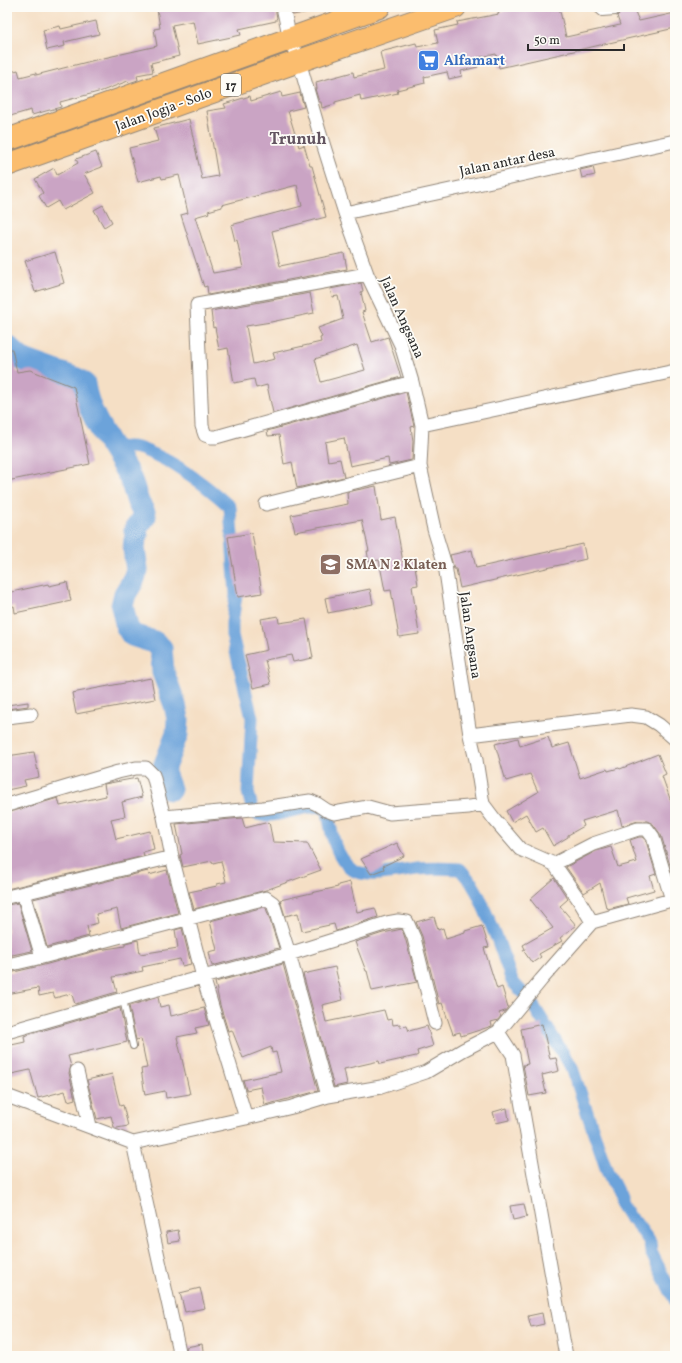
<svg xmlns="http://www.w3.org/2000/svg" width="682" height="1363" viewBox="0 0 682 1363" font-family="Vollkorn,serif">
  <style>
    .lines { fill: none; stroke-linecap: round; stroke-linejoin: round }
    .canal { stroke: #6ca3da; stroke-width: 13 }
    .river { stroke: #6ca3da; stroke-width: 23 }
    .building { fill: #caa4c4; fill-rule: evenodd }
    .service-casing { stroke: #908578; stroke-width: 8 }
    .minor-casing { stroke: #908578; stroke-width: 15 }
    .trunk-casing { stroke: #908578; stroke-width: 24 }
    .service { stroke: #fff; stroke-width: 6 }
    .minor { stroke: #fff; stroke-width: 13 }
    .trunk { stroke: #fbbd6e; stroke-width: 22 }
    .labels { text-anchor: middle; stroke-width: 3.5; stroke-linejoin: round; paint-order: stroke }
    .shield { fill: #fdfcf7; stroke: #6a6a68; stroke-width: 1 }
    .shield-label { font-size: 13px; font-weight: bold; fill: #2b2b2b }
    .shop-label { font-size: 14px; font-weight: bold; fill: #366cbe; stroke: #fdfcf7; text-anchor: start }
    .street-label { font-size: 14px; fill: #2b2b2b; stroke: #fdfcf7 }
    .education-label { font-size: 14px; font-weight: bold; fill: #785e54; stroke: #fdfcf7; text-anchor: start }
    .quarter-label { font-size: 16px; font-weight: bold; fill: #635561; stroke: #fdfcf7 }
  </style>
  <rect width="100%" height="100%" fill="#fdfcf7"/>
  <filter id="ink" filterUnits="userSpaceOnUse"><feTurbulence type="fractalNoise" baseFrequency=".025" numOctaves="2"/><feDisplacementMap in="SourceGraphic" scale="8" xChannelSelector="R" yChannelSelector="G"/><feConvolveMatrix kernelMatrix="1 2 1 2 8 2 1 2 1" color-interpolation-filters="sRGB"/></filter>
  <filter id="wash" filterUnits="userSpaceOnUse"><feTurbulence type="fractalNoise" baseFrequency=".012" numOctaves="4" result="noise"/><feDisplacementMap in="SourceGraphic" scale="16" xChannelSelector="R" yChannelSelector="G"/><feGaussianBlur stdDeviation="0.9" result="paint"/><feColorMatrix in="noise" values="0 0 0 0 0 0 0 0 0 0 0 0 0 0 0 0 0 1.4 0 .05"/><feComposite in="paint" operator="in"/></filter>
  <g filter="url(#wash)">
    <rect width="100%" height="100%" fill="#f5dfc5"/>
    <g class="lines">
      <!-- canal -->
      <path class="canal" d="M110 445C118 450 120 447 128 447 134 447 140 448 146 451 175 462 207 486 230 507L236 595 232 623V635L252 718 248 792 253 812C272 825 320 794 328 812 331 833 335 857 353 870 366 879 402 871 417 869 431 868 445 868 460 869L471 882 478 894 498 941 512 981 531 1002 572 1068 607 1171 620 1197V1203L629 1217 636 1223 650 1242 651 1252 675 1300"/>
      <!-- river -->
      <path class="river" d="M7 346 20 358 27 361 77 379 84 384C89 419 113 446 129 476 133 484 135 493 138 502 140 507 144 510 145 516L135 530 137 536 135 540 134 549 137 570 133 581 125 594 122 606 127 627 132 635 154 642 161 648 163 672 175 705 178 719 177 734 164 767V773L170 789"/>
    </g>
    <g id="blocks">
      <!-- building -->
      <path class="building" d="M166 7H275L277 18 276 19V21L239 29 241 35 198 44 193 21 172 25 179 56 151 63 153 72 137 75 138 80 129 83 128 81 102 91 60 102 61 107 46 111 32 115 31 110 7 117V73L18 70 20 77 36 73V75L95 60 157 46 154 29 160 28 157 9Z
        M291 7H308L309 12 293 15Z
        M510 7H559L566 37 620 25 617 16 619 14V10L613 7H633L639 21 675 13V28L499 68 496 54 476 58 478 67 461 71 462 76 449 79 447 72 424 77 425 83 397 90 398 93 361 101 360 95 335 102V104L322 108 321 102H319L315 89H317L316 82 353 72 354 77 384 70 380 52 416 43 417 47 438 43 435 30 458 25 457 22 499 14 498 12 511 10Z
        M96 21 99 34 64 42 65 46 47 50 43 30 60 26 61 29Z
        M281 92 282 97 300 93 304 107 288 111 299 147 304 145 310 166H312L326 217 272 231 280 266 344 253 347 269 208 295 207 286 204 287 181 215 188 213 179 175 162 179 161 176 138 182 129 148 158 141 154 128 189 119 202 179 218 176 207 111 226 108 224 104 250 96 251 101ZM297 185 302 206 231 225 235 241 237 240 243 268 213 273 195 217 209 213 208 211 222 207V205Z
        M96 152 102 167 84 174 95 193 63 210 58 201 46 208 39 196 43 193 35 179 54 168 57 175 78 163 76 159Z
        M593 167 595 175 582 178 580 170Z
        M103 205 112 222 104 227 94 210Z
        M55 252 64 283 35 292 25 261Z
        M361 283 363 291 361 292 365 311 362 312 372 342 388 337 401 377 273 413 267 385 256 388 254 379 234 383 228 348 219 350 215 327 213 328 211 311 310 293 314 313 271 322 246 326 253 364 275 359 273 353 321 342 320 338 322 337 318 328 343 319 338 296 332 297 330 289ZM357 345 365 370 321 382 315 359Z
        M7 349H12L17 372 30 370 74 387 90 464 7 481Z
        M406 392 414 426 411 427 413 441 412 460 389 465 388 458 350 466 344 438 325 442 328 461 340 459 344 477 297 488 292 462 284 464 279 435 268 436 267 431Z
        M376 486 381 520 395 517 403 562 414 560 418 585 412 586 419 634 399 637 391 590 385 591 379 560 369 562 367 551H369L362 520 295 532 291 515 348 504 347 492Z
        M252 533 262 593 238 597 228 537Z
        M583 544 586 559 460 588 456 569H454L450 555 472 550 476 568Z
        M67 582 71 601 15 613 14 606 7 608V593L48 584 49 586Z
        M370 589 373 604 328 613 325 598Z
        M278 616 279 623 306 619 313 658 293 662 291 655 265 660 271 684 253 688 245 655 267 650 261 619Z
        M151 678 155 699 76 714 72 693Z
        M28 702V706L7 709V705Z
        M548 737 552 748 569 743 580 778 607 769 608 771 619 768 620 769 658 754 666 774 662 776 675 813V882L661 835 653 824 647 821H638L622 826 618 810 582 821 584 826 568 835V837L553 846 543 828 536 832 526 814 512 822 506 811 538 792 530 774 506 781 495 744 518 738 520 746Z
        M34 752 39 777 24 780 26 786 7 790V756Z
        M137 778 142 797 122 802 125 816 111 819 116 839 150 831 154 849 143 852 144 856 7 889V813L58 798 60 806 106 796 104 784Z
        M242 818 245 828 269 822 273 842 307 843 321 870 266 890 194 909 189 892 217 886V884L226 882 221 861 213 863 212 861 183 867 180 855 182 854 176 824Z
        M639 837H643L646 841 656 874 650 876 654 890 626 898 628 904 608 909 607 907H606L600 883 584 893 566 867 596 851 611 847 618 867 637 862 630 840Z
        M397 843 404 856 383 866 384 869 371 874 361 859Z
        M167 870 178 913 121 928 117 909 96 914 98 923 87 926 89 936 47 947 33 899 148 871 149 875Z
        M554 878 568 899 560 906 576 925 560 938 562 941 539 954 541 957 532 963 523 950 525 949 523 945 553 928 530 899Z
        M350 882 357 912 375 908 378 917 336 931 334 924 302 931 298 913 285 916 280 900 338 887V885Z
        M18 903 32 951 7 956V905Z
        M264 907 266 908 279 948 212 966 209 952 217 950 210 921Z
        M434 917 438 930 443 928 446 939 465 933V931L482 926 489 947 484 948 497 989 502 987 508 1007 505 1011 499 1013 501 1016 498 1020 491 1022 492 1026 461 1036 460 1032 453 1034 442 1003 439 1004 422 936 416 922Z
        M182 928 191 964 182 966 180 959 142 967 143 971 113 977 117 992 75 1004 72 995H71L70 994 55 998 53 993 39 996 38 988 7 994V972H14L44 965 99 950 125 946V943L138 940 140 954 178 948 175 930Z
        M402 929 406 941 417 982 372 991 367 971H366L355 942 383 933Z
        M283 964 318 1091 265 1105 261 1087 246 1090 243 1080 281 1072 276 1052 272 1053 271 1047 243 1058 232 1030 228 1031 220 1005 215 982Z
        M335 967 343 1000 322 1005 326 1022 384 1010 387 1020 392 1019 393 1025 400 1024V1027L407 1026 409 1031 427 1026 433 1046 417 1051 418 1055 416 1056 380 1064 379 1061 344 1069 347 1084 334 1087 303 974Z
        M158 997 160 1007 169 1005 171 1016 204 1008 209 1025 195 1028 197 1033 177 1037 190 1094 166 1098 165 1091 145 1095 141 1069 147 1068 141 1039 136 1040 129 1006Z
        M120 1008 127 1042 68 1056 71 1066 69 1073 75 1099 68 1101 65 1091 38 1098 30 1070 7 1075V1046L25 1042 24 1036Z
        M542 1024 550 1059 556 1058 559 1071 542 1075 546 1093 529 1096 523 1065 528 1064 521 1029Z
        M112 1074 120 1106 123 1105 128 1126 117 1128 114 1127 111 1116 97 1119 87 1080Z
        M507 1108 509 1120 496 1123 493 1112Z
        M524 1204 527 1217 513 1220 510 1206Z
        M178 1230 180 1241 168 1243 166 1232Z
        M200 1288 205 1308 185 1312 180 1293Z
        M542 1313 544 1324 531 1327 528 1316Z
        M202 1344 204 1356H188L186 1347Z"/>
    </g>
  </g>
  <g filter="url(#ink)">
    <use href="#blocks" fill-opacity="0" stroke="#908578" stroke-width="1"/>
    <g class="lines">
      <defs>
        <path id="service" d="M595 7 602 13 615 12
          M123 999 133 1046"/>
        <path id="minor" d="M283 7 290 39 299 61 319 131 345 213 367 274 401 345 412 382 422 425 420 466 434 529 445 565 470 735 476 760 483 804 495 820 520 849 554 864 577 897 592 922
          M345 213 675 141
          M367 274 197 305 202 426 205 435 211 437H216L412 382
          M422 425 675 371
          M266 504 420 466
          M7 717 31 714
          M470 735 631 715 646 717 659 725 675 739
          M7 805 118 772 136 768H146L153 775 164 817 172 857 203 977 246 1118
          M164 817 263 808 310 801 317 804 326 810 334 813 368 807 390 813 469 807 483 804
          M554 864 593 844 638 829H647L653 837 672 900
          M23 893 42 957
          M7 897 172 857
          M7 964H12L42 957 266 898 273 903 289 954 328 1096
          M7 1032 123 999 143 993 289 954 387 923 398 921 407 922 414 938 435 1023
          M498 1032 513 1055 566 1356
          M77 1071 90 1126
          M7 1096 133 1143 246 1118 292 1107 328 1096 381 1087 426 1072 463 1050 498 1032 541 980 592 922 675 899
          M133 1143 180 1356"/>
        <path id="trunk" d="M7 140 379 7
          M7 165 299 61 455 7"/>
      </defs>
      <!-- service casing -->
      <use href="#service" class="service-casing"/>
      <!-- minor casing -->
      <use href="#minor" class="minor-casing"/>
      <!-- trunk casing -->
      <use href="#trunk" class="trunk-casing"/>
      <!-- service -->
      <use href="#service" class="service"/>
      <!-- minor -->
      <use href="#minor" class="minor"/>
      <!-- trunk -->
      <use href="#trunk" class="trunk"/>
    </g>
  </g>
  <!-- icons -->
  <defs>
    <symbol id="supermarket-square" viewBox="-11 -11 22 22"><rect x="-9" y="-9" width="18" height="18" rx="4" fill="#3f7fe0" stroke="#fdfcf7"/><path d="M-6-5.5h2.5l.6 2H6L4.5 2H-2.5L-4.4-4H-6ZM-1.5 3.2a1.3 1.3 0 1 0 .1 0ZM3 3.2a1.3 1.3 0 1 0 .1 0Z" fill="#fff"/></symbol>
    <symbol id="school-square" viewBox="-11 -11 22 22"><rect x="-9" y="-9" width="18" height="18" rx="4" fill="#8d6e63" stroke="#fdfcf7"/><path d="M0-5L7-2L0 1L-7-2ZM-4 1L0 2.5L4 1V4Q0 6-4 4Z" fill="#fff"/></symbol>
  </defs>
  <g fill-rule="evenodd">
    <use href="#supermarket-square" x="416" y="48" width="25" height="25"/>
    <use href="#school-square" x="318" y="552" width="25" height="25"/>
  </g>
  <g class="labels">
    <!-- shield labels -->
    <rect class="shield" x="221" y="74" width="20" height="22" rx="3"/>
    <g class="shield-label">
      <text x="231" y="90">17</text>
    </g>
    <!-- shop labels -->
    <g class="shop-label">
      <text x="444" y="65">Alfamart</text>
    </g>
    <!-- street labels -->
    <g class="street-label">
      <text transform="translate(163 109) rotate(-20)" y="5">Jalan Jogja - Solo</text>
      <text transform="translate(507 161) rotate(-12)" y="5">Jalan antar desa</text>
      <text transform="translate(403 317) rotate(66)" y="5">Jalan Angsana</text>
      <text transform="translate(471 635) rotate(82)" y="5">Jalan Angsana</text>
    </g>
    <!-- education labels -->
    <g class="education-label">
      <text x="346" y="569">SMA N 2 Klaten</text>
    </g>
    <!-- quarter labels -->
    <g class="quarter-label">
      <text x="298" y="144">Trunuh</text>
    </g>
  </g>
  <!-- margin -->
  <rect width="682" height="1363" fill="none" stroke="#fdfcf7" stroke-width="24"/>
  <!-- scale -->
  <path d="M528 44v6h96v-6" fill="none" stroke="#2b2b2b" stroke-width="2"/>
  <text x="534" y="44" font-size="12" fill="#2b2b2b" stroke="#fdfcf7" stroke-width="3" paint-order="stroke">50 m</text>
</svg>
